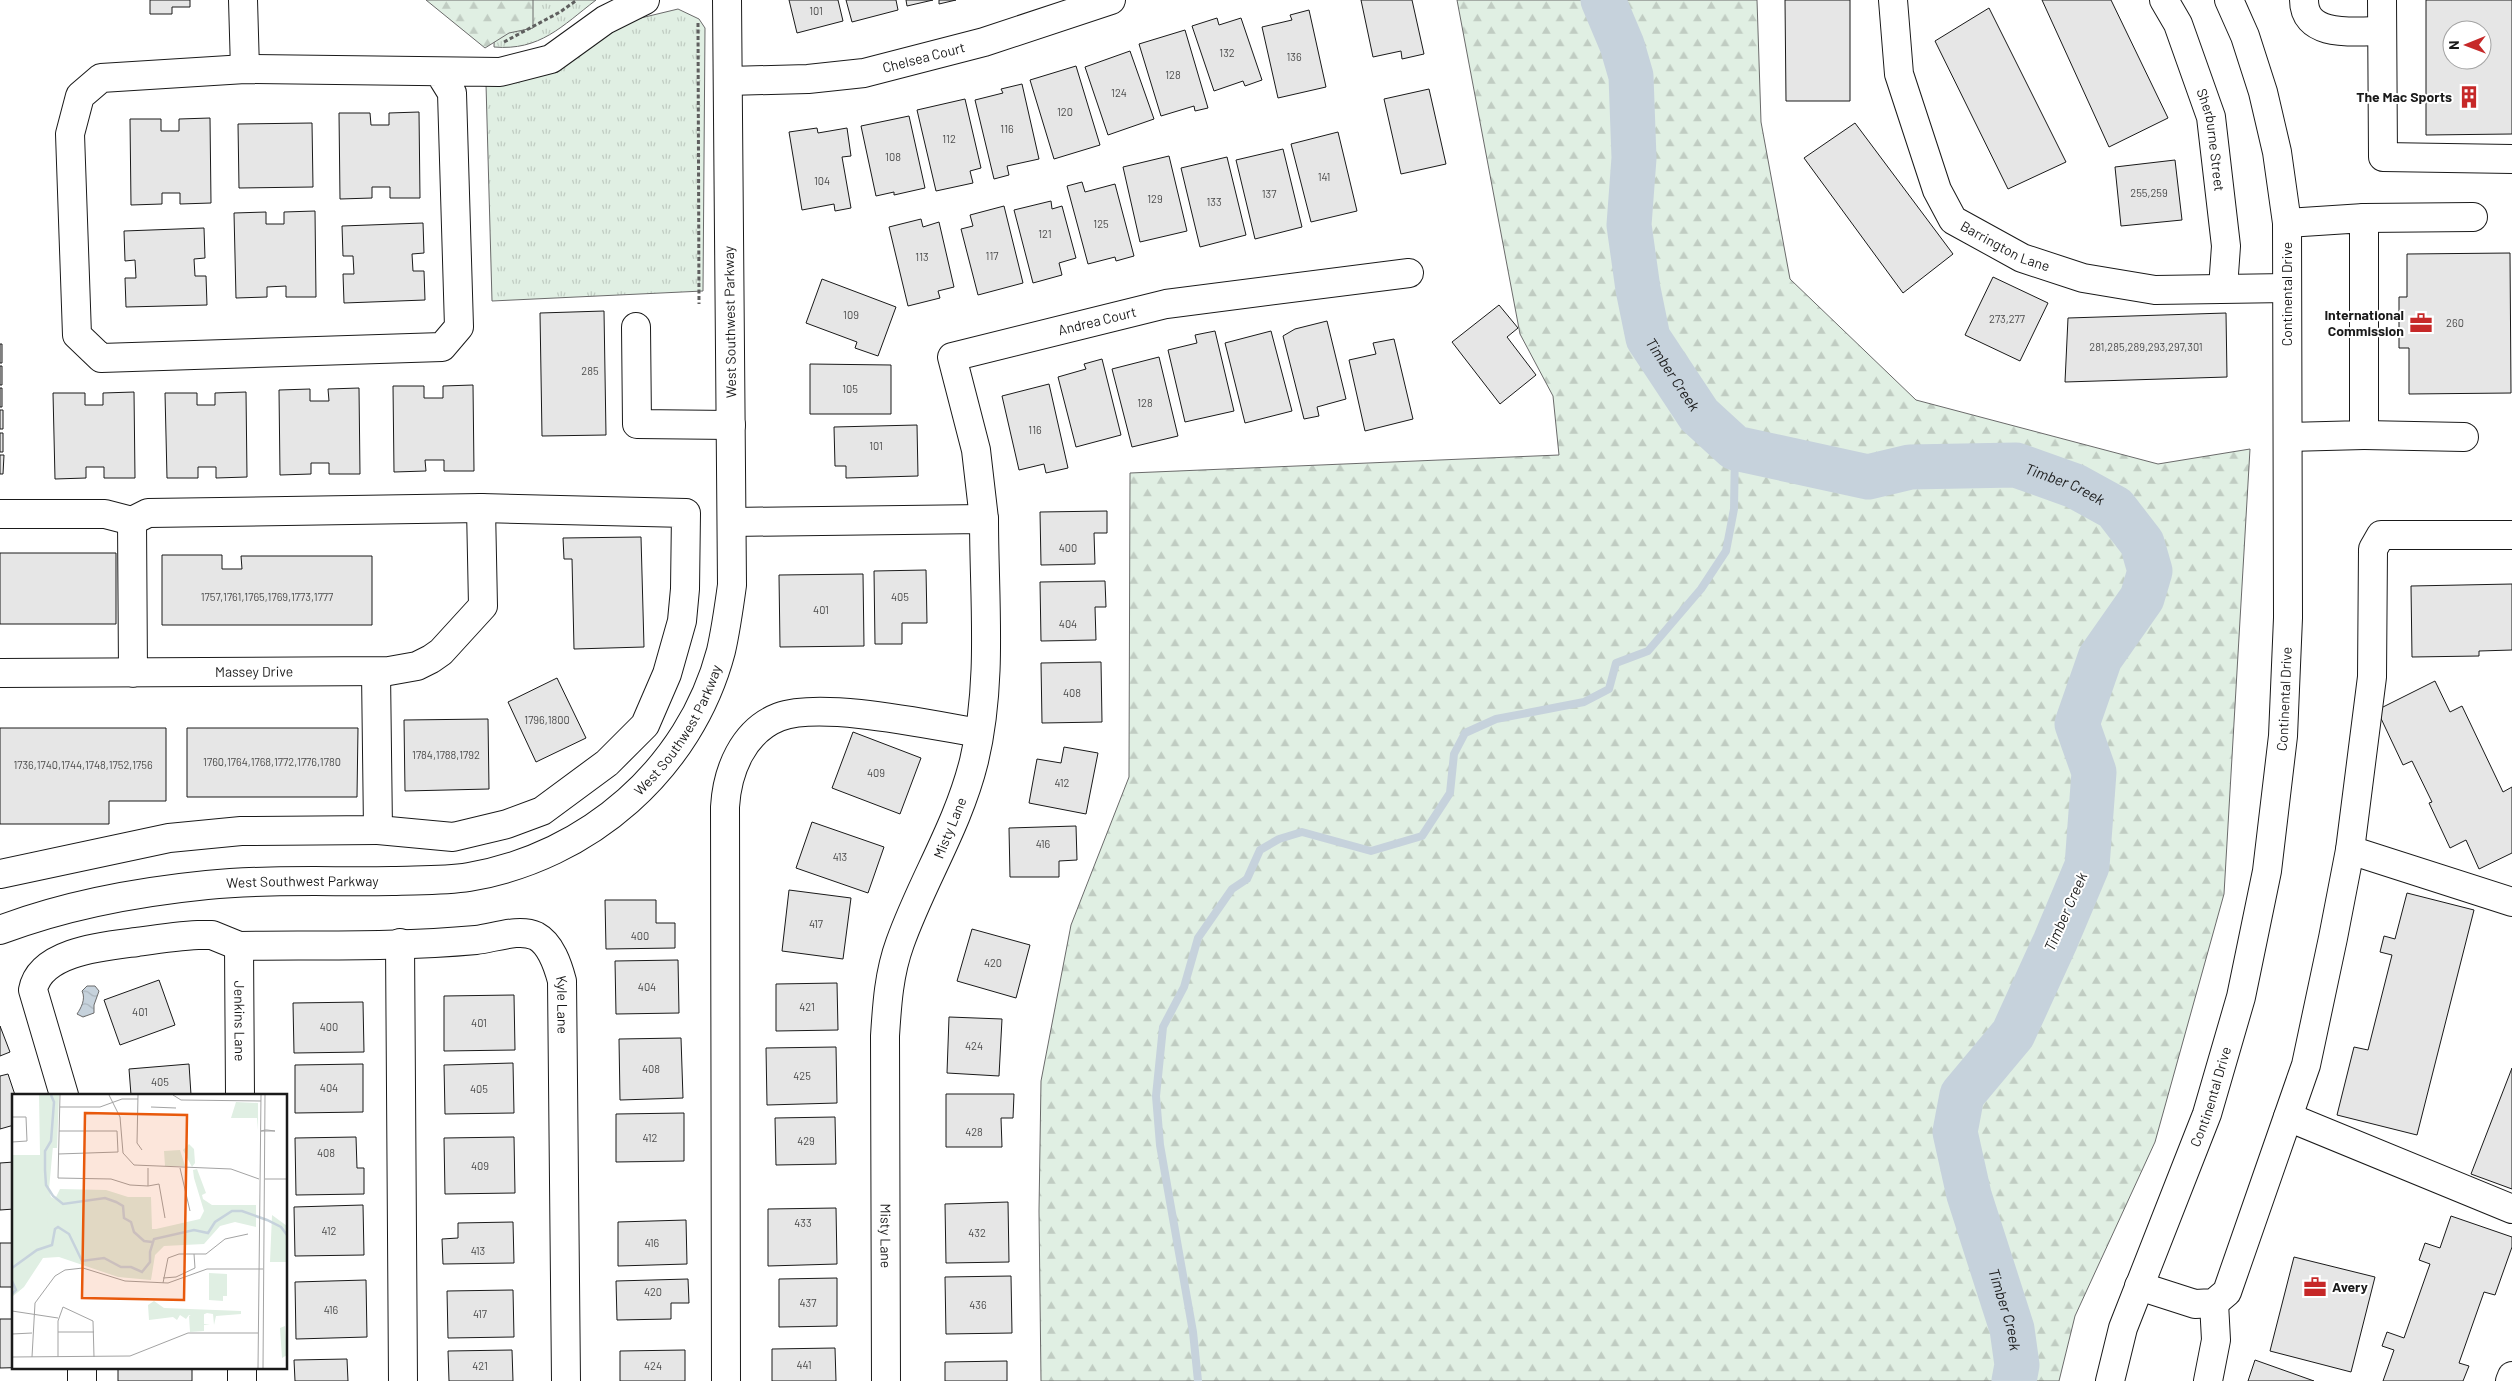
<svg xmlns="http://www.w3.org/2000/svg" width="2512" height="1381" viewBox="0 0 2512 1381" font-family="Barlow,sans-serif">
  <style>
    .grass { fill: url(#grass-tufts); stroke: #6a6a6a }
    .forest { fill: url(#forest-firs); stroke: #6a6a6a }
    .water { fill: url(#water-waves); stroke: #6a6a6a }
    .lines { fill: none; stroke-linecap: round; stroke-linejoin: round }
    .stream { stroke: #c6d2dc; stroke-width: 8 }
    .river { stroke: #c6d2dc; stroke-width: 45 }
    .building { fill: #e6e6e6; stroke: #1a1a1a; fill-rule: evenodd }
    .minor-casing { stroke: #1a1a1a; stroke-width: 30 }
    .path { stroke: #5f5f5f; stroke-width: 3; stroke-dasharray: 4 2.5; stroke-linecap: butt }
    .minor { stroke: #fff; stroke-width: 28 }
    .labels { text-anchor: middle; stroke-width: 4; stroke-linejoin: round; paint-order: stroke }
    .number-label { font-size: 11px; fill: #4d4d4d }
    .street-label { font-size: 14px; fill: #1a1a1a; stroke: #fff }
    .poi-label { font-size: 14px; font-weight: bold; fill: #1a1a1a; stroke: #fff; text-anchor: end }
    .water-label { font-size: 15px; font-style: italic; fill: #1a1a1a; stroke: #fff }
    .inset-river { fill: none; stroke: #c6d2dc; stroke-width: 2.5 }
    .inset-road { fill: none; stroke: #a3a3a3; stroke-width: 1 }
    .view { fill: #e8590c; fill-opacity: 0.15; stroke: #e8590c; stroke-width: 2.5 }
    .inset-edge { fill: none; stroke: #1a1a1a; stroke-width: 2.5 }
  </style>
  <defs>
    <pattern id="grass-tufts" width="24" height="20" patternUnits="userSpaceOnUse" patternTransform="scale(1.25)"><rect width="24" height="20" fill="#e0efe3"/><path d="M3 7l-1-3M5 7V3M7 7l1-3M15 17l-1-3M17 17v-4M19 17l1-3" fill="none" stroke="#c0ccc2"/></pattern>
    <pattern id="forest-firs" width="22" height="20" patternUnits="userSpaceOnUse" patternTransform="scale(1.25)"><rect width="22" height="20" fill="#e0efe3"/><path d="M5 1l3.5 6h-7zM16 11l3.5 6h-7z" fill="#c0ccc2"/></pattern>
    <pattern id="water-waves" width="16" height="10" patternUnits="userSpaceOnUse" patternTransform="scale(1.25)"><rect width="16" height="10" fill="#c6d2dc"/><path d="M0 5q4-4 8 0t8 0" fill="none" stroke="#aab4bc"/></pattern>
  </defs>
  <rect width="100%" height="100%" fill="#fff"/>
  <!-- grass -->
  <path class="grass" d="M495 0H596C562 26 540 51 494 47Z
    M678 9 699 19 705 28 703 291 492 301 486 84 620 23Z"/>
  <!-- forest -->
  <path class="forest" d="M426 0H533V28L509 33 485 48Z
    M1457 0H1757L1761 122 1790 279 1916 400 2158 464 2250 449 2224 894 2155 1142 2075 1316 2059 1381H1041L1039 1211 1041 1081 1071 925 1129 777 1130 473 1559 455 1553 396 1520 334Z"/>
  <!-- water -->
  <path class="water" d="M87 986H95L99 991 94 1005V1013L83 1017 77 1014C81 1008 86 999 82 991Z"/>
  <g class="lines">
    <!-- stream -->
    <path class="stream" d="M1198 1381 1193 1332 1160 1145 1156 1096 1163 1027 1184 987 1198 938 1232 889 1247 879 1260 850 1279 839 1302 832 1371 851 1422 836 1450 793 1454 754 1465 733 1496 719 1584 702 1609 689 1616 663 1648 651 1701 589 1726 551 1734 509 1735 448"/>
    <!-- river -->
    <path class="river" id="s1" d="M1603 0 1622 45 1631 76 1634 158 1629 225 1638 289 1648 338 1699 415 1735 448 1868 477 1910 467 2016 465 2075 486 2115 508 2142 543 2150 571 2142 598 2100 658 2077 724 2094 772 2087 866 2055 942 2013 1034 1962 1095 1955 1132 1969 1195 2012 1329 2017 1365 2014 1381"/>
  </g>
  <!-- building -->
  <path class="building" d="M150 0H190V7H172V14H150Z
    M789 0H838L843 21 797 33Z
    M846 0H896L898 10 852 22Z
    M906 0H933L907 6Z
    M939 0H956L939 4Z
    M1361 0H1412L1424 54 1402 59 1401 51 1373 57Z
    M1785 0H1850V101H1786Z
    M2042 0H2111L2168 118 2109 147Z
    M2426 0H2512V134L2426 135ZM2452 30H2482V60H2452Z
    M1989 8 2066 162 2008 189 1935 41Z
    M1309 10 1326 87 1278 98 1262 27 1292 20 1290 15Z
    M1217 18 1219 25 1241 18 1262 80 1245 86 1243 81 1214 91 1192 26Z
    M1185 30 1208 108 1195 111 1194 106 1161 116 1139 44Z
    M1130 51 1154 119 1108 135 1085 67Z
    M1076 66 1100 145 1054 159 1030 80Z
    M1022 84 1039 159 1007 166 1009 175 994 179 975 100 1003 93 1001 89Z
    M1429 89 1446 164 1401 174 1384 99Z
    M965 99 981 168 970 171 973 183 936 191 917 110Z
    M419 112 420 198H390V187H372V198L340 199 339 113H370L371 125H389V113Z
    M909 116 925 188 894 195V192L876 196 861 126Z
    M210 118 211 203 180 204V193H162V204L131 205 130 119H161V131H179V119Z
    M312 123 313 187 239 188 238 124Z
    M1855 123 1953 254 1903 293 1804 158Z
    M817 128 818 133 847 128 851 156 842 157 851 208 835 211 834 204 802 210 789 132Z
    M1338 132 1357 211 1311 222 1291 144Z
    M1283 149 1302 227 1255 239 1236 160Z
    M1169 156 1187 231 1140 242 1123 167Z
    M1227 157 1246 235 1200 247 1181 168Z
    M2175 160 2182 220 2121 226 2115 167Z
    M1082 182 1085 192 1115 184 1134 256 1116 261 1115 257 1088 264 1067 186Z
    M1051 201 1052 209 1062 206 1076 258 1059 263 1062 275 1033 283 1014 210Z
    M1004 206 1023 283 978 295 961 229 973 226 970 215Z
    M315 211 316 297H286V286L267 287V297L236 298 234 213 266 212V224H284V212Z
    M921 219 923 227 939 222 954 287 938 291 940 298 908 306 889 227Z
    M423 223 424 253 412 254 413 271H424L425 300 344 303 343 274H354L353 256H343L342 226Z
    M204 228 205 258 194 259 195 276H206L207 305 126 307 125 278H136L135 260 125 261 124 231Z
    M2510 253 2511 393 2409 394V348H2399V297H2407V254Z
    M1993 277 2048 303 2020 361 1965 335Z
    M822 279 896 307 878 356 855 348 857 342 806 323Z
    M1499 305 1518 328 1507 337 1536 375 1500 404 1452 342Z
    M604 311 606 435 542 436 540 313Z
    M2226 313 2227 377 2065 382 2068 318Z
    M1327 321 1346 399 1317 407 1319 416 1304 419 1283 336 1295 329Z
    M1215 331 1234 411 1185 422 1168 350 1197 343 1195 335Z
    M1271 331 1292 411 1245 423 1225 343Z
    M1394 339 1413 419 1365 431 1349 360 1376 354 1373 343Z
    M0 344H2V363H0Z
    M1159 357 1178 436 1132 447 1112 369Z
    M1102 359 1121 435 1076 447 1058 377 1086 369 1084 364Z
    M810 364 891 365V414H810Z
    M0 366H2V385H0Z
    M1049 384 1068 468 1046 473 1044 464 1019 470 1002 396Z
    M473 385 474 471H444V460H425L426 471 394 472 393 386H424V398H443V386Z
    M0 388H2V407H0Z
    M359 388 360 474H329V463H311V474L280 475 279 390 310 389V401H329L328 389Z
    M134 392 135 478H104V467H86V478L55 479 53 393H85V405H103V393Z
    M246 392 247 477 216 478V467H198V478H167L165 393H197V405H215V393Z
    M0 410H3V429H0Z
    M917 425 918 476 846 478V466H835L834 427Z
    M0 433H3V452H0Z
    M0 455H4L3 474H0Z
    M1107 511V533H1094L1095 564 1041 565 1040 512Z
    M641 537 644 647 574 649 572 559H564L563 538Z
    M0 553H116V624H0Z
    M162 555H222V569H242L241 556H372V625H162Z
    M926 570 927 623H902V644H875L874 571Z
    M863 574 864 646 780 647 779 575Z
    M1105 581 1106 607H1095L1096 640 1041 641 1040 582Z
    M2512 584V650L2479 651V656L2412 657 2411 586Z
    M1101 662 1102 722 1042 723 1041 663Z
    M557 678 586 738 536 762 508 702Z
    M2435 681 2450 712 2462 706 2503 792 2512 787V853L2479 869 2466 840 2450 848 2429 803 2432 802 2412 761 2403 765 2377 710Z
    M488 719 489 789 405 791 404 720Z
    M0 728H166V801H109V824H0Z
    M187 728H358L357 797H187Z
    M853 732 921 758 900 814 832 788Z
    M1064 747 1098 753 1086 814 1029 803 1037 759 1061 763Z
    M812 822 884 847 868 893 796 868Z
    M1076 826 1077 860 1059 861V877H1010L1009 828Z
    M789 890 851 898 843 959 782 951Z
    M2407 893 2474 910 2417 1135 2337 1115 2354 1047 2368 1050 2392 955 2380 952 2384 936 2395 939Z
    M605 900H656V923H675V948L606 949Z
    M972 929 1030 945 1016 998 957 981Z
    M678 960 679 1013 616 1014 615 961Z
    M159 980 175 1025 120 1045 104 1000Z
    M837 983 838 1030 776 1031V984Z
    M514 995 515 1050 444 1051V996Z
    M363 1002 364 1052 294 1053 293 1003Z
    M949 1017 1002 1019 999 1076 947 1073Z
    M0 1026 10 1052 0 1056Z
    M681 1038 683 1098 620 1100 619 1039Z
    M836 1047 837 1103 767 1105 766 1048Z
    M513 1063 514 1113 445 1114 444 1065Z
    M189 1064 191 1095H131L129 1069Z
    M363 1064V1112L295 1113V1065Z
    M2512 1068V1189L2471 1174Z
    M8 1074 15 1095 14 1125 0 1129V1076Z
    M946 1094H1014L1013 1118H1001L1002 1147H946Z
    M684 1113V1161L616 1162V1114Z
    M835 1117 836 1164 776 1165 775 1118Z
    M356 1137 357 1168H364V1194L296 1195 295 1138Z
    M514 1137 515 1193 445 1194 444 1138Z
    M14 1162V1209L0 1210V1163Z
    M1008 1202 1009 1262 946 1263 945 1204Z
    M363 1205 364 1255 295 1256 294 1207Z
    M836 1208 837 1264 768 1266V1209Z
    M2451 1216 2512 1237V1247L2495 1295 2484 1292 2459 1363 2469 1366 2463 1381H2383L2394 1350 2382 1346 2387 1332 2404 1338 2430 1264 2419 1260 2425 1243 2440 1248Z
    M686 1220 687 1264 618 1266V1222Z
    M513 1222 514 1263 443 1264 442 1239 458 1238V1223Z
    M0 1243H14V1287H0Z
    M2294 1257 2375 1277 2351 1372 2270 1351Z
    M1011 1276 1012 1333 946 1334 945 1277Z
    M837 1278V1326L779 1327V1279Z
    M688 1279 689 1303H671V1319L617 1320 616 1281Z
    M366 1280 367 1337 296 1339 295 1282Z
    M513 1290 514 1337 448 1338 447 1291Z
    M0 1319H14V1367H41L0 1368Z
    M835 1348 836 1381H772V1349Z
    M512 1350 513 1381H449L448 1351Z
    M685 1350V1381H620V1351Z
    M347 1359 348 1381H295L294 1360Z
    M2255 1360 2314 1381H2248Z
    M1007 1361V1381H945V1362Z
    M118 1367H192V1381H118Z"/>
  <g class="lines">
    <defs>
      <g id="minor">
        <path d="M243 0 245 69"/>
        <path id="s2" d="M1893 0 1899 74 1937 190 1953 220 2022 258 2083 278 2155 290 2287 288"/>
        <path id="s3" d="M2164 0 2178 24 2211 117 2226 246 2223 288"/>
        <path d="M2304 0C2304 39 2357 31 2382 31"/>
        <path d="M2382 0 2383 157 2512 159"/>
        <path d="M439 72 452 93 459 327 442 347 101 358 77 335 70 134 80 96 101 78 245 69 500 72 551 59 605 20 645 0"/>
        <path id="s4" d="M728 81 808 79 864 73 984 42 1111 0"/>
        <path d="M2364 218 2473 217"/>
        <path d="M2287 223 2364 218V435L2288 437"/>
        <path d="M636 327 637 424 731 425"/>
        <path d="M2364 435 2464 437"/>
        <path d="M0 514H105L132 521"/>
        <path id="s5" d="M984 519 976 450 952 357 1166 304 1409 273"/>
        <path id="s6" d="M732 522 984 519C984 599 993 682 974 761 958 826 922 881 900 943 889 973 887 1004 885 1036L886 1381"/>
        <path id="s7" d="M0 673 389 671 417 666 431 659 441 652 483 606 481 508 148 513 132 521 133 673"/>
        <path d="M378 830 453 837 507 824 542 811 607 763 645 725 667 674 682 621 685 589 686 513 481 508"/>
        <path d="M2350 850 2512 902"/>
        <path d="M0 874 169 838 241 831 378 830 376 672"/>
        <path id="s8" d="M0 930C66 905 137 892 207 885 268 879 331 882 392 881 418 880 444 881 469 877 588 857 690 769 721 651 726 629 729 607 732 585L727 0"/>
        <path d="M400 943 403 1381"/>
        <path id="s9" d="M239 946 240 1095"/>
        <path id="s10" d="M64 1095 33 990C40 951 106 946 137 942 158 939 178 936 198 935H212L239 946C317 945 398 947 476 940 494 938 519 928 536 936 551 944 558 966 562 981L566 1381"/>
        <path d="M2288 1117 2512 1209"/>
        <path d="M2139 1286 2195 1304 2214 1303 2227 1292 2306 1065 2333 938 2350 850 2372 677 2373 549 2381 535H2512"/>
        <path d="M242 1367V1381"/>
        <path d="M82 1381V1367"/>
        <path d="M726 1381 725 807C727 771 743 731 779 717 822 701 931 725 979 733"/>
        <path id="s11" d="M2110 1381 2123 1328 2207 1114 2241 997 2267 871 2283 736 2288 618 2287 223 2277 152 2263 92 2245 36 2229 0"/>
        <path d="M2208 1381 2216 1340 2214 1303"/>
        <path d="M2510 1381 2512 1376"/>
      </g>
    </defs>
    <!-- minor casing -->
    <use href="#minor" class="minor-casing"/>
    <!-- path -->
    <path class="path" d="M698 23 699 304
      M504 42 560 12 577 0"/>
    <!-- minor -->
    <use href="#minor" class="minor"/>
  </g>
  <!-- icons -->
  <defs>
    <symbol id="building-bare" viewBox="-9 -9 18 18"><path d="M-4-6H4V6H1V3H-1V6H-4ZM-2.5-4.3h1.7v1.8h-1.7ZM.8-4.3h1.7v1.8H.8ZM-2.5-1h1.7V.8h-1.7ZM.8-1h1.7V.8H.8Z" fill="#c62828" stroke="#fff" stroke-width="2.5" paint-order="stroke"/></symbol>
    <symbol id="office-bare" viewBox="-9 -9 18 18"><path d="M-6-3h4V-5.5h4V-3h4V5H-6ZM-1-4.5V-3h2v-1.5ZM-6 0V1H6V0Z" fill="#c62828" stroke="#fff" stroke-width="2.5" paint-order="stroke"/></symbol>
  </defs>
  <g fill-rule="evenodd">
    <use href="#building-bare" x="2453" y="81" width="32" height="32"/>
    <use href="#office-bare" x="2405" y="307" width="32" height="32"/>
    <use href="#office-bare" x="2299" y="1271" width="32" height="32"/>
  </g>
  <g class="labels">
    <!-- number labels -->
    <g class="number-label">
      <text x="816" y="15">101</text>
      <text x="1227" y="57">132</text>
      <text x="1294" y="61">136</text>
      <text x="1173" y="79">128</text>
      <text x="1119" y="97">124</text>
      <text x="1065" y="116">120</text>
      <text x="1007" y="133">116</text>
      <text x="949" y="143">112</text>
      <text x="893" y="161">108</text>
      <text x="1324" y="181">141</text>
      <text x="822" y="185">104</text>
      <text x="2149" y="197">255,259</text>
      <text x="1269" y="198">137</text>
      <text x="1155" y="203">129</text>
      <text x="1214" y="206">133</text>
      <text x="1101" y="228">125</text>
      <text x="1045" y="238">121</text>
      <text x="992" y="260">117</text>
      <text x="922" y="261">113</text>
      <text x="851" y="319">109</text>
      <text x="2007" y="323">273,277</text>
      <text x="2455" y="327">260</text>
      <text x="2146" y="351">281,285,289,293,297,301</text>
      <text x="590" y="375">285</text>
      <text x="850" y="393">105</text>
      <text x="1145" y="407">128</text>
      <text x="1035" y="434">116</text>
      <text x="876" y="450">101</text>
      <text x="1068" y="552">400</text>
      <text x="267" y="601">1757,1761,1765,1769,1773,1777</text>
      <text x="900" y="601">405</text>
      <text x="821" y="614">401</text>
      <text x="1068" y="628">404</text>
      <text x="1072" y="697">408</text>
      <text x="547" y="724">1796,1800</text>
      <text x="446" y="759">1784,1788,1792</text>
      <text x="272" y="766">1760,1764,1768,1772,1776,1780</text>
      <text x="83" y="769">1736,1740,1744,1748,1752,1756</text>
      <text x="876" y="777">409</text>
      <text x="1062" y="787">412</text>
      <text x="1043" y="848">416</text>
      <text x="840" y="861">413</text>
      <text x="816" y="928">417</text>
      <text x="640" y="940">400</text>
      <text x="993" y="967">420</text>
      <text x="647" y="991">404</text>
      <text x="807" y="1011">421</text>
      <text x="140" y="1016">401</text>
      <text x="479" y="1027">401</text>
      <text x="329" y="1031">400</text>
      <text x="974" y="1050">424</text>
      <text x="651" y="1073">408</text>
      <text x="802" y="1080">425</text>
      <text x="160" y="1086">405</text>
      <text x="329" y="1092">404</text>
      <text x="479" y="1093">405</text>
      <text x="974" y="1136">428</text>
      <text x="650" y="1142">412</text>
      <text x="806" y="1145">429</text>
      <text x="326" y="1157">408</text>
      <text x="480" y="1170">409</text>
      <text x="803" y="1227">433</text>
      <text x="329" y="1235">412</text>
      <text x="977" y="1237">432</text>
      <text x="652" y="1247">416</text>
      <text x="478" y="1255">413</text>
      <text x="653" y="1296">420</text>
      <text x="808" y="1307">437</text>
      <text x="978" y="1309">436</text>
      <text x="331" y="1314">416</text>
      <text x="480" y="1318">417</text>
      <text x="804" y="1369">441</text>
      <text x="480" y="1370">421</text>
      <text x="653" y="1370">424</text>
    </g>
    <!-- street labels -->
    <g class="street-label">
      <text dy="5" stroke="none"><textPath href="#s4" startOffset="198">Chelsea Court</textPath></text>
      <text dy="5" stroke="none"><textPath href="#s3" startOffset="149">Sherburne Street</textPath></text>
      <text dy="5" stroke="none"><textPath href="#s2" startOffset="289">Barrington Lane</textPath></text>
      <text transform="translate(2287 294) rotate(-90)" y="5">Continental Drive</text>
      <text dy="5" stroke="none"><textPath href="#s5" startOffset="315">Andrea Court</textPath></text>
      <text transform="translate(730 322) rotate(-91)" y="5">West Southwest Parkway</text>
      <text dy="5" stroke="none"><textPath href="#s7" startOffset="254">Massey Drive</textPath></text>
      <text dy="5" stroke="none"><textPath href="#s11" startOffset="708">Continental Drive</textPath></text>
      <text dy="5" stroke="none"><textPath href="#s8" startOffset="741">West Southwest Parkway</textPath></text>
      <text transform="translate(950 828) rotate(-68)" y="5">Misty Lane</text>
      <text dy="5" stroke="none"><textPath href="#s8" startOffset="308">West Southwest Parkway</textPath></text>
      <text dy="5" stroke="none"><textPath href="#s10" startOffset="711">Kyle Lane</textPath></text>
      <text dy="5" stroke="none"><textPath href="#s9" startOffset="75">Jenkins Lane</textPath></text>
      <text dy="5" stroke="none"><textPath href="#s11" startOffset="302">Continental Drive</textPath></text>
      <text dy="5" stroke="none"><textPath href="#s6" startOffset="986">Misty Lane</textPath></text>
    </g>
    <!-- poi labels -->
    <g class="poi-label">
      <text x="2452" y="102">The Mac Sports</text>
      <text x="2404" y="320">International<tspan x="2404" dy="16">Commission</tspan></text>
      <text x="2332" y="1292" text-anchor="start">Avery</text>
    </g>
    <!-- water labels -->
    <g class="water-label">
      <text dy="5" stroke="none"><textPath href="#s1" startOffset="389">Timber Creek</textPath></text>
      <text dy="5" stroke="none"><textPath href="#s1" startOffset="824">Timber Creek</textPath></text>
      <text transform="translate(2066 912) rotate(-66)" y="5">Timber Creek</text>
      <text dy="5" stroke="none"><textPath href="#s1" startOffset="1755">Timber Creek</textPath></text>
    </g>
  </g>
  <!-- overview -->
  <g transform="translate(12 1094)">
    <rect width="275" height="275" fill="#fff"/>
    <path d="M224 8 246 9V36L245 24H219ZM168 56 173 72H153L152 57ZM192 219V230L198 231H192V237L178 238 177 222ZM273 232 275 261 270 264 268 234Z" fill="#e0efe3"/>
    <path d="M45 9 37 95 39 103 43 105 48 95 94 96 116 103H139L140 135H144L188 125 192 117 182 84 181 76 185 75 194 99 190 101 191 105 200 111H244V133L223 128 208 132 192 150 152 152 143 161 139 186 106 183 47 163 31 164 12 193 0 203V81L30 62ZM177 50 182 55 183 69 180 73 171 56ZM260 121 275 132V168H258ZM142 207 152 214 229 217V220L204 222 202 231 201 220 195 219 183 224 177 221 174 225 168 221 165 226 161 223 137 226 136 211Z" fill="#e0efe3"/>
    <path d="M27 1H47L45 54H32L37 150 17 159 0 172V61H28ZM197 179 215 180V202H211V207L197 206Z" fill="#e0efe3"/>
    <path class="inset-river" d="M39 1 42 8 39 47 33 57V76L34 91 41 102 51 110 93 104 104 108 111 112 112 124 119 128 122 138 132 147 140 148M0 174 25 156 40 151 43 135 46 133 57 140 70 167 92 164 109 173H119L130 178 138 168V158L142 145 182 136 196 139 203 128 220 117H230L255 126 269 133 275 141M0 187 4 196 0 200"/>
    <path class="inset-road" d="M48 1 46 84 99 85 118 91 136 92V74M97 1 108 23 111 59 122 71 219 75 247 85M126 1 125 49 130 56M161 1 169 6 249 7M48 13H88L110 5H126M139 13 164 14M0 23H14L15 47 0 48M253 36H255L263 37H249ZM46 60 106 58 105 37H47M168 74 178 117M253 85H275M136 92 147 90 153 124M151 184 164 183 183 174 182 160M151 189 156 164 167 160H194L213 145 236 140M0 217 46 224M46 238H82M0 240 20 239M0 263 118 262 176 239H246M20 263 23 209 43 182 53 176 71 174 113 187 156 189 195 175H251M46 263V227L51 213 81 227 82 263M246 274 249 1M251 274 253 1"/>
    <path class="view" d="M73 19 175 21 172 206 70 204Z"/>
    <rect width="275" height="275" class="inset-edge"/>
  </g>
  <!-- north arrow -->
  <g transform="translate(2467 45) rotate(269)"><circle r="24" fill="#ffffff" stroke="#a3a3a3"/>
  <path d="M0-4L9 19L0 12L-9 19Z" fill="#c62828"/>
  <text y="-8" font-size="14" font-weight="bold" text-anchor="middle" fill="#1a1a1a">N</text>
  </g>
</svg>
